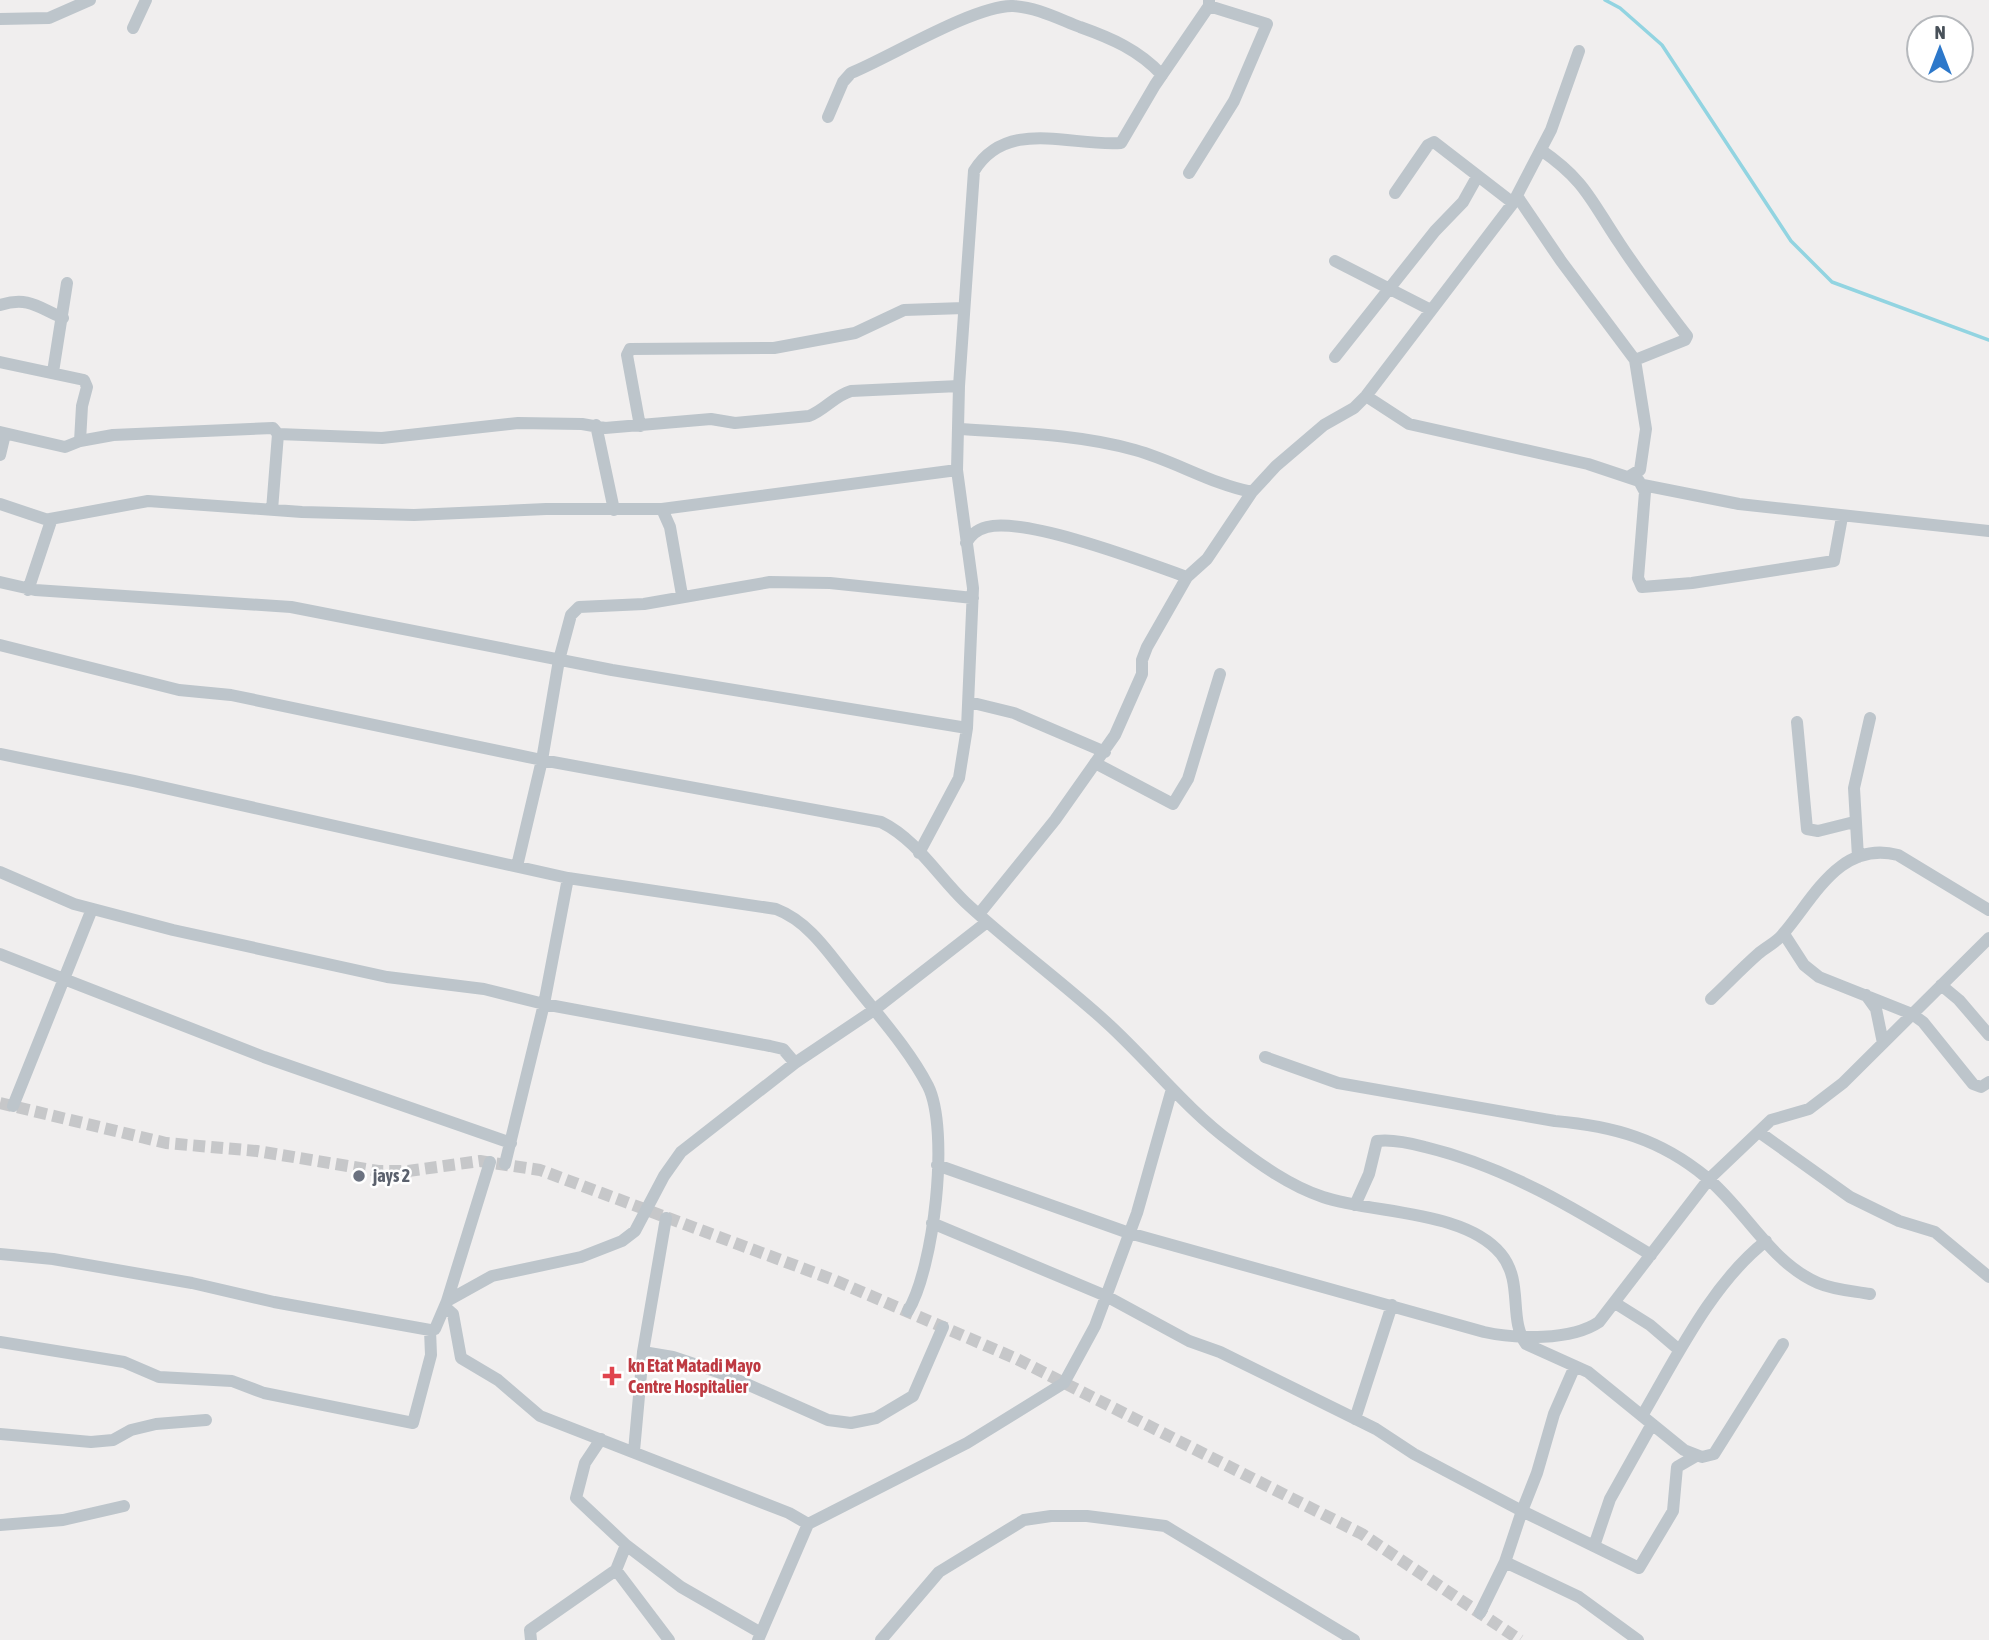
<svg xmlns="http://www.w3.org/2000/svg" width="1989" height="1640" viewBox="0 0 1989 1640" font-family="'Asap Condensed',sans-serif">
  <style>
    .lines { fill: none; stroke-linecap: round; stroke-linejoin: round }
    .stream { stroke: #92d4e1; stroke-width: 3.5 }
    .minor-tunnel { stroke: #c6c7c9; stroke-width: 12; stroke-dasharray: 12 6; stroke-linecap: butt }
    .minor { stroke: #bdc5cb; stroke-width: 12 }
    .worship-dot { fill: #6b7280; stroke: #fff; stroke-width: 2.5 }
    .health-dot { fill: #e0444e; stroke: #fff; stroke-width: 2.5 }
    .labels { text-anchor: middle; stroke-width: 5; stroke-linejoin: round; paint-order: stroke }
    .worship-label { font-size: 18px; font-weight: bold; fill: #5b616d; stroke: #fff; text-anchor: start }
    .health-label { font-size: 18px; font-weight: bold; fill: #be3a42; stroke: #fff; text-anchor: start }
  </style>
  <rect width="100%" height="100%" fill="#f0eeee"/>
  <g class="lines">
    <!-- stream -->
    <path class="stream" d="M1605 0 1620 8 1662 45 1791 241 1832 282 1989 340"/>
    <!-- minor-tunnel -->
    <path class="minor-tunnel" d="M0 1103 166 1143 257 1151 378 1171H408L480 1161 540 1170 834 1280 1017 1359 1362 1534 1520 1640"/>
    <!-- minor -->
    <path class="minor" d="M0 19 49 18 90 0
      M133 28 146 0
      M828 117 843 82 851 73C890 57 975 5 1013 6 1036 7 1059 19 1080 27 1111 38 1139 50 1162 75
      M1541 150C1586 181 1591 201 1620 244 1641 276 1664 306 1687 336L1685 340 1635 360
      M1189 173 1234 101 1267 24 1209 6
      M1395 193 1428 145 1434 142 1513 203
      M1517 196 1561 261 1635 360 1646 429 1640 470 1630 476
      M1335 261 1429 309
      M0 305C29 296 39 308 63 318
      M1335 357 1435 231 1463 202 1477 177
      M0 362 84 380 87 387 82 406 80 441
      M53 372 67 283
      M1366 396 1409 424 1588 464 1639 481 1645 492 1638 578 1642 587 1692 583 1834 561 1842 517
      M596 425 614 510
      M640 426 627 355 630 349 774 348 855 333 904 310 964 308
      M959 429C1018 433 1078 434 1135 450 1175 461 1211 484 1252 492
      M0 432 65 447 80 441 113 435 273 428 278 434 272 510
      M278 434 382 438 518 423 582 424 605 428 711 419 735 423 809 416C825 410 834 396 851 391L959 386
      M0 455 5 434
      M1643 485 1739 504 1989 531
      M0 504 51 521 28 590
      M662 509 670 527 682 595
      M50 519 148 501 302 512 414 515 546 509H662L957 470
      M966 543C971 535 976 530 987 527 1027 517 1145 562 1187 577
      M0 582 35 590 291 607 612 670 967 728
      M0 645 179 690 231 695 542 760 881 822C916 839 938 876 965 902 1010 944 1061 981 1106 1022 1149 1061 1185 1108 1232 1143 1259 1164 1290 1186 1323 1197 1374 1214 1465 1210 1501 1254 1524 1282 1508 1319 1526 1344L1588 1372 1684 1450 1702 1457 1714 1454 1783 1344
      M969 702 1014 713 1105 752
      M1797 722 1807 829 1818 831 1854 822
      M0 754 134 781 568 878 776 909C810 922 830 955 852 982 877 1014 909 1049 928 1086 950 1130 934 1268 908 1311
      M1095 763 1173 804 1188 779 1220 674
      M919 853 959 778 967 728 973 588 957 470 959 386 974 171C1007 117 1072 147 1121 143L1155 85 1209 6V0
      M1858 857 1854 788 1870 718
      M517 866 542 760 559 660 571 615 579 607 644 604 770 582 830 583 973 598
      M0 872 74 904 173 930 387 977 484 989 544 1004 770 1046 783 1049 795 1063
      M979 914 1055 820 1115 735 1142 674V660L1147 647 1187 577 1207 559 1252 492 1276 466 1324 425 1354 408 1366 396 1513 203 1551 130 1579 51
      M1784 934 1804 965 1819 977 1912 1014 1923 1022 1973 1084 1981 1087 1989 1082
      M0 954 264 1057 511 1143
      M1941 985 1959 1000 1989 1035
      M1866 995 1876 1009 1883 1043
      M1711 999C1727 984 1742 968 1758 954 1766 947 1777 942 1783 934 1814 898 1840 840 1898 855L1989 910
      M1265 1057 1338 1083 1555 1121C1613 1126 1660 1139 1706 1177 1745 1209 1770 1262 1818 1283 1834 1290 1853 1291 1870 1294
      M13 1106 92 909
      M1759 1132 1850 1197 1899 1221 1935 1232 1989 1277
      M505 1164 544 1004 568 878
      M937 1165 1129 1233 1484 1332C1516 1339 1571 1341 1599 1322L1709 1179 1771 1120 1809 1109 1843 1083 1989 938
      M1355 1205 1369 1174 1377 1141C1391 1139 1410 1143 1425 1147 1508 1167 1579 1211 1651 1255
      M932 1223 1106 1296 1189 1341 1220 1352 1376 1429 1414 1454 1522 1511 1505 1562 1480 1613
      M0 1254 53 1259 192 1283 274 1302 430 1330 435 1329 447 1301 490 1162
      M447 1301 492 1276 581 1257 622 1241 635 1231 664 1176 681 1152 795 1063 874 1010 987 922
      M1615 1303 1650 1325 1678 1349
      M445 1307 453 1314 461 1358 498 1380 540 1416 789 1513 808 1524
      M0 1342 124 1362 159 1377 232 1381 264 1393 413 1423 431 1355 430 1330
      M643 1352 673 1357 724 1374 828 1420 851 1423 876 1418 913 1396 943 1327
      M1575 1366 1554 1414 1537 1473 1522 1511 1639 1568 1673 1511 1677 1467 1696 1456
      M1642 1416C1676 1358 1712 1283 1766 1241
      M1355 1419 1392 1305
      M0 1434 91 1442 113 1440 131 1430 156 1424 206 1420
      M601 1439 585 1463 576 1498 626 1545 616 1570 669 1640
      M634 1451 643 1352 666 1218
      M0 1525 63 1520 124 1506
      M626 1545 681 1587 761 1633
      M1594 1546 1610 1499 1652 1424
      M1505 1562 1579 1597 1638 1640
      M531 1640 530 1630 616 1570
      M758 1640 808 1524 967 1443 1064 1383 1095 1326 1137 1213 1172 1089
      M881 1640 939 1572 1024 1520 1051 1516H1087L1165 1526 1354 1640"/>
  </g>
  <!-- markers -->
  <circle class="worship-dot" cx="359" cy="1176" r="7"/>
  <path class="health-dot" d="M608.5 1365.5h7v7h7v7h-7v7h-7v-7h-7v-7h7z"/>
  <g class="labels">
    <!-- worship labels -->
    <g class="worship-label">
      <text x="373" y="1182">jays 2</text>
    </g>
    <!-- health labels -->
    <g class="health-label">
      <text x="628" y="1372">kn Etat Matadi Mayo<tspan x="628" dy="21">Centre Hospitalier</tspan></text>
    </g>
  </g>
  <!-- north arrow -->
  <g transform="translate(1940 49)"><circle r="33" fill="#ffffff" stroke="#b6b9bd" stroke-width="2"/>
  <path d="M0-5L12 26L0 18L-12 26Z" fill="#2d78ca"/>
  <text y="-10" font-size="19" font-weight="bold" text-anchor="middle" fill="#485159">N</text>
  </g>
</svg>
